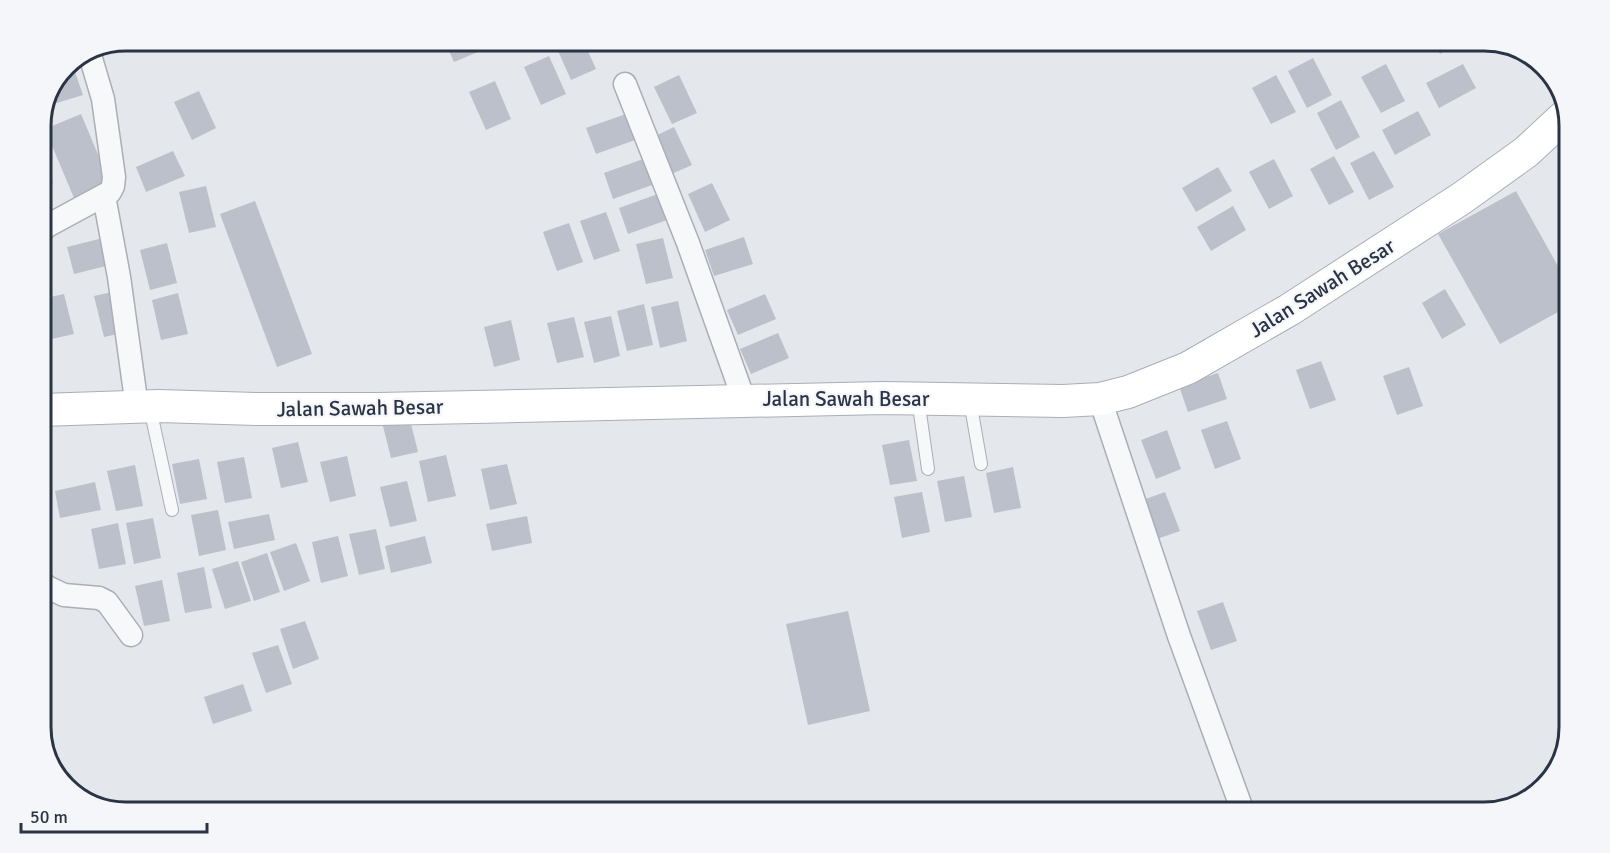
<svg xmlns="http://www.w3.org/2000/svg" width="1610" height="853" viewBox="0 0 1610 853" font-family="Signika,sans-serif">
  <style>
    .building { fill: #bbc0ca }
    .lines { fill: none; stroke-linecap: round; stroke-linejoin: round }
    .service-casing { stroke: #a9aeb7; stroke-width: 14 }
    .minor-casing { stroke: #a9aeb7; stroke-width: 25 }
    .secondary-casing { stroke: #a9aeb7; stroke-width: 34 }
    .service { stroke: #f7f8fa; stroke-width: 12 }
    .minor { stroke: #f7f8fa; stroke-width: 22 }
    .secondary { stroke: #fff; stroke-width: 32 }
    .labels { text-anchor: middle; stroke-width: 4.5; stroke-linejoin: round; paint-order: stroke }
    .street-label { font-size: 21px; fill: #2b3445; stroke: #f4f6f9 }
    .rim { fill: none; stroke: #2b3445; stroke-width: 3 }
  </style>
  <rect width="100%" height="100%" fill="#e4e7ec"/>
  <!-- building -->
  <path class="building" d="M444 40H490L492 46 454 62Z
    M558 40H583L596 69 571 80 554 42Z
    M1433 40H1466L1440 54Z
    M549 56 566 94 541 105 524 67Z
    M1313 58 1332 95 1307 108 1288 71Z
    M1386 64 1405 101 1381 113 1361 77Z
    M1463 64 1476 88 1439 108 1426 83Z
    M74 69 83 95 47 106 62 73Z
    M679 75 697 113 672 124 654 87Z
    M1276 75 1296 112 1271 124 1252 88Z
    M495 81 511 119 486 130 469 92Z
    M199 91 216 128 192 140 174 102Z
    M1341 100 1360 137 1336 150 1317 113Z
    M1418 111 1431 135 1395 155 1382 130Z
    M81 114 110 183 74 198 45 129Z
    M626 114 635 140 596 154 586 128Z
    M674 127 692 165 667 176 649 139Z
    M173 151 185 176 146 192 136 167Z
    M1374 151 1394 187 1369 200 1350 163Z
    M1334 156 1354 192 1329 205 1310 169Z
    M41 157 53 183 41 188Z
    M643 159 652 185 613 199 604 173Z
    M1274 159 1293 196 1269 209 1249 172Z
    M1218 167 1232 191 1196 212 1182 188Z
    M712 183 730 220 705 232 688 194Z
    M206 186 216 227 189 233 179 192Z
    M1516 191 1569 286V306L1500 344 1438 234Z
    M658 194 667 220 628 234 619 208Z
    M255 201 312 354 277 367 220 214Z
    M1233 206 1246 230 1211 251 1197 227Z
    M606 212 620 251 594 260 580 221Z
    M569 223 583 262 557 271 543 232Z
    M107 237 114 264 74 274 67 247Z
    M744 237 753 264 714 276 705 250Z
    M663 238 673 278 646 284 636 244Z
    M167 243 177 283 150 290 140 250Z
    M1445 289 1466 325 1442 339 1422 303Z
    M121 290 131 331 104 337 94 296Z
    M178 293 188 334 161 340 152 300Z
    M64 294 74 334 47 340 41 315V299Z
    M765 294 776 319 738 335 727 310Z
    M678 301 687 341 660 348 651 307Z
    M644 304 653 345 627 351 617 311Z
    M611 316 620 356 594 363 584 322Z
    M574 317 584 357 557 363 547 323Z
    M511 320 520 360 494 367 484 327Z
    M778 333 789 358 751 374 740 349Z
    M1321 361 1336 400 1310 409 1296 370Z
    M1409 367 1423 406 1397 415 1383 376Z
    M1218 373 1227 399 1188 412 1179 386Z
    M408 412 418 452 391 458 381 418Z
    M1227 421 1241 459 1215 469 1201 430Z
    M1167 430 1181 469 1156 479 1141 440Z
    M909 440 917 481 890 485 882 445Z
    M298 442 308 482 281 488 272 448Z
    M446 455 456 496 428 502 419 461Z
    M347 456 356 496 330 502 320 462Z
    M244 457 252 498 225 503 217 462Z
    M199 459 207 499 180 504 172 464Z
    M507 464 517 504 490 510 481 469Z
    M135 465 143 506 116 511 107 471Z
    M1013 467 1021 508 994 513 986 473Z
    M964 476 972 517 945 522 937 481Z
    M407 481 417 521 390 527 380 487Z
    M95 482 101 510 60 518 55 491Z
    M922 492 930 532 902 538 894 497Z
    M1165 492 1180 531 1154 540 1140 501Z
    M218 510 226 550 199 556 191 515Z
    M269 514 275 540 234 549 228 522Z
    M527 516 532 543 492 551 486 524Z
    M153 518 161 558 134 564 126 523Z
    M118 523 126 564 99 569 91 529Z
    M376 529 385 569 359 575 349 534Z
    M338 536 348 576 321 583 312 542Z
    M425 536 432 563 391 573 385 546Z
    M296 543 310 581 284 591 270 552Z
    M267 553 280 592 254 601 241 562Z
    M238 561 251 601 225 609 212 569Z
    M204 567 212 608 185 613 177 573Z
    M162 580 170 621 144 626 135 586Z
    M1223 602 1237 641 1211 650 1197 611Z
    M848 611 870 711 808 725 786 624Z
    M305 621 319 659 293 669 280 629Z
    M278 645 292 684 266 693 252 653Z
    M243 684 252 711 213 724 204 697Z"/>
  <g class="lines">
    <defs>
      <path id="service" d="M918 399 928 469
        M970 401 981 464
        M150 408 172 510"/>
      <path id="minor" d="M625 84 688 243 744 400
        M104 196 119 277 137 407
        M41 232 47 226 110 192 113 186 114 177 103 99 90 55
        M1100 399 1179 636 1243 812
        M41 581 47 587 64 595 99 598 107 602 131 635"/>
      <path id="secondary" d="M41 410 159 406 257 409H378L884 398 1063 401 1100 399 1128 392 1188 368 1289 310 1462 198 1526 152 1567 114"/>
    </defs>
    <!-- service casing -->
    <use href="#service" class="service-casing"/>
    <!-- minor casing -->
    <use href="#minor" class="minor-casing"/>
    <!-- secondary casing -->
    <use href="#secondary" class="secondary-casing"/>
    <!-- service -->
    <use href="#service" class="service"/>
    <!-- minor -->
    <use href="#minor" class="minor"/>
    <!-- secondary -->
    <use href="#secondary" class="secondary"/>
  </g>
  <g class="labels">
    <!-- street labels -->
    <g class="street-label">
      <text transform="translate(1322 288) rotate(-32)" y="7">Jalan Sawah Besar</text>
      <text x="846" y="406">Jalan Sawah Besar</text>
      <text transform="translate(360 408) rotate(-1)" y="7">Jalan Sawah Besar</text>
    </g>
  </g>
  <!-- crop -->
  <path d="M0 0H1610V853H0ZM126 51H1484A75 75 0 0 1 1559 126V727A75 75 0 0 1 1484 802H126A75 75 0 0 1 51 727V126A75 75 0 0 1 126 51Z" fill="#f4f6f9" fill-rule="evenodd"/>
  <path class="rim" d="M126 51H1484A75 75 0 0 1 1559 126V727A75 75 0 0 1 1484 802H126A75 75 0 0 1 51 727V126A75 75 0 0 1 126 51Z"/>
  <!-- scale -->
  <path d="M21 823v9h186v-9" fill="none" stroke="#2b3445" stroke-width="3"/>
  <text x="30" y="823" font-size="18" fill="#2b3445" stroke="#f4f6f9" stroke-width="4.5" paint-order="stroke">50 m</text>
</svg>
